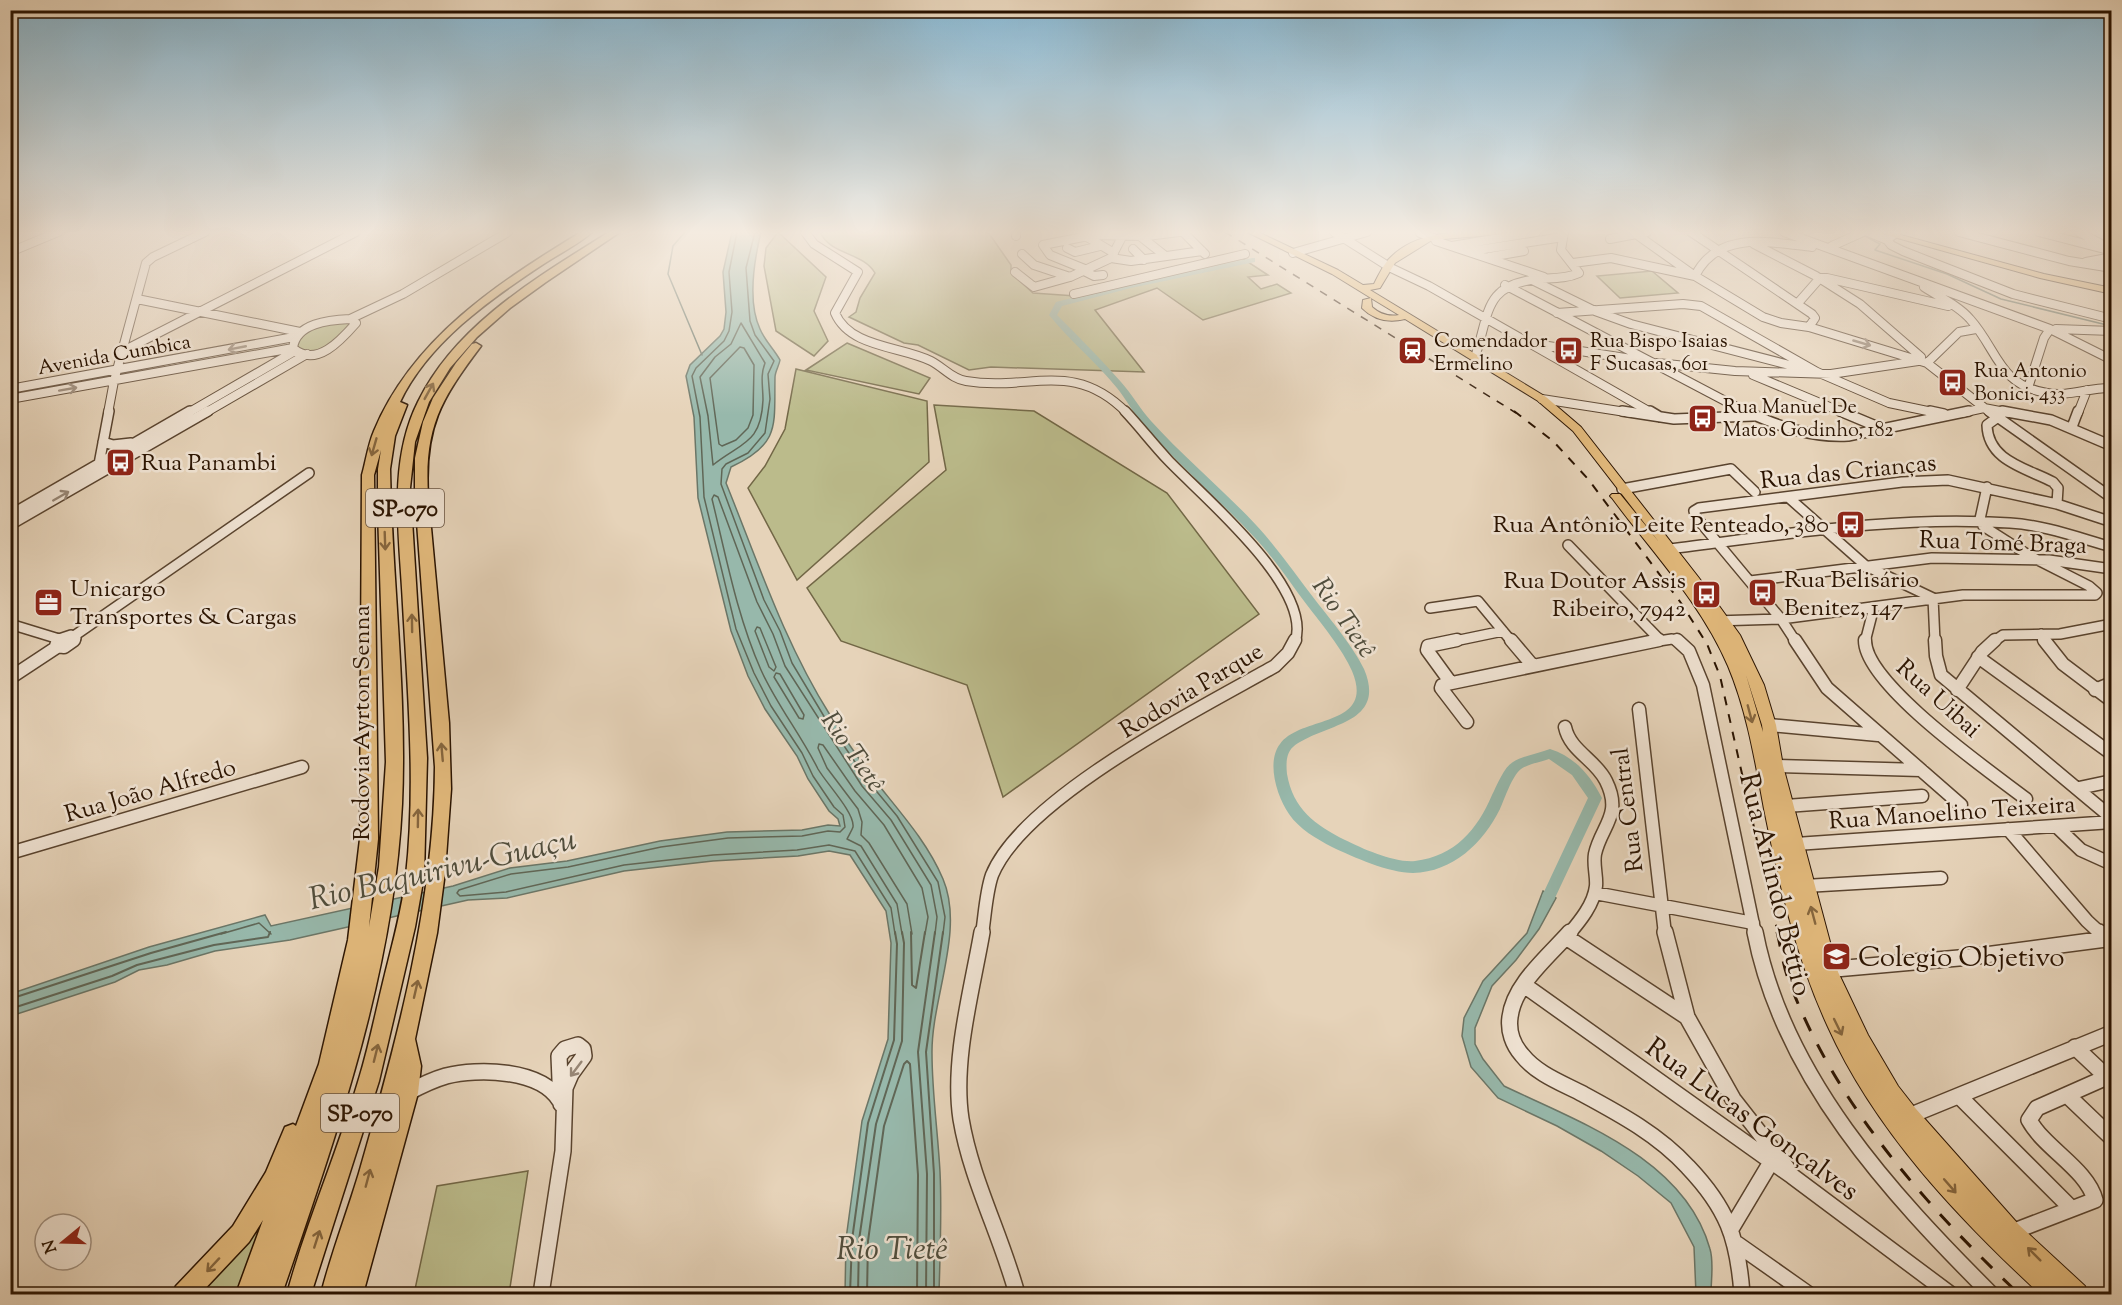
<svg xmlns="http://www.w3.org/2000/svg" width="2122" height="1305" viewBox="0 0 2122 1305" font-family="'Sorts Mill Goudy',serif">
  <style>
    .green { fill: #bbbb8b; stroke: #726746; stroke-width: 1.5 }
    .water { fill: #97b8ab; stroke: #6b7667; stroke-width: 1.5 }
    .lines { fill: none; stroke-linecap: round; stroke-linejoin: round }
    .shore-far1 { stroke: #606656; stroke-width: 1.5 }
    .shore { stroke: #606656; stroke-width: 2 }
    .stream { stroke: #6b7667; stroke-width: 1.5 }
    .river { fill: #97b8ab; fill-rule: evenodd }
    .minor-far3-casing { stroke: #59432e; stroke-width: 10 }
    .minor-far2-casing { stroke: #59432e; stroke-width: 12 }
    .minor-far1-casing { stroke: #59432e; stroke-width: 15 }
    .minor-casing { stroke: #59432e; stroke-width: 18 }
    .major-casing { stroke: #2a1300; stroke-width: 2 }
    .highway-casing { stroke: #2a1300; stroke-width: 3 }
    .minor-far3 { stroke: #efe2d2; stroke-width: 8 }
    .minor-far2 { stroke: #efe2d2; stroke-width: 9 }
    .minor-far1 { stroke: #efe2d2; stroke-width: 12 }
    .minor { stroke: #efe2d2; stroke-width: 15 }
    .major { fill: #e3ba7c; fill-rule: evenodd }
    .highway { fill: #e3ba7c; fill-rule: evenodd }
    .rail-far2 { stroke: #2a1300; stroke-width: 1.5; stroke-dasharray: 8 8; stroke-linecap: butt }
    .rail-far1 { stroke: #2a1300; stroke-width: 2; stroke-dasharray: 9 9; stroke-linecap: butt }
    .rail { stroke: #2a1300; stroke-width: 3; stroke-dasharray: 15 15; stroke-linecap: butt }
    .oneway { stroke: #968574 }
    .oneway2 { stroke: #86663e }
    .labels { text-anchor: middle; stroke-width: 5; stroke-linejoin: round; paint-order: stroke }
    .far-poi-label { font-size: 20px; fill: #2a1300; stroke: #efe2d2; text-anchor: start }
    .far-street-label { font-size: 20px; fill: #2a1300; stroke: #efe2d2 }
    .shield { fill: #efe2d2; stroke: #65513f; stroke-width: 1.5 }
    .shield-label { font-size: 22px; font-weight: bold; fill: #2a1300 }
    .poi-label { font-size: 24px; fill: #2a1300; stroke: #efe2d2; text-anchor: start }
    .street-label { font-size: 24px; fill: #2a1300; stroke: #efe2d2 }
    .water-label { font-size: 26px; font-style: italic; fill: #504d3c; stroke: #efe2d2 }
    .near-street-label { font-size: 28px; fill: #2a1300; stroke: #efe2d2 }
    .near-poi-label { font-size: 28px; fill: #2a1300; stroke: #efe2d2; text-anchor: start }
    .near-water-label { font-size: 32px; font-style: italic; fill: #504d3c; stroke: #efe2d2 }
  </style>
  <rect width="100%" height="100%" fill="#e6d3b9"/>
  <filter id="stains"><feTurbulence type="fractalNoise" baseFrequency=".00333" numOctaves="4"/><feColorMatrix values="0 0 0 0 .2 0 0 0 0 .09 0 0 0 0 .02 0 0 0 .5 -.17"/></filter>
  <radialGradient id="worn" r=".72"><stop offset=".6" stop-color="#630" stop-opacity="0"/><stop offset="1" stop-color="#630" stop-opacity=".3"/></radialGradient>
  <!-- green -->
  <path class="green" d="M778 232 826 277 814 311 828 341 814 356 776 331 764 266 766 248Z
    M820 232H988L1011 265V273L1033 293 1076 296 1242 258 1268 275 1248 277 1261 289 1277 284 1291 293 1203 320 1157 288 1095 310 1144 372 991 367 969 370 918 345 904 343 849 317 856 312 860 298 875 273C863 252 830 255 820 232Z
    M1652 271 1678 293 1620 298 1597 276Z
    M352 322 328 350 307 352 296 347 298 336 321 324Z
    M847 343 930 378 919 394 806 370Z
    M796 369 927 401 929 462 797 580 748 488 765 466 785 429Z
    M934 405 1034 411 1167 493 1259 614 1003 797 967 685 841 641 807 588 946 470Z
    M528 1171 509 1294H414L437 1186Z
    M270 1205 239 1294H192L203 1284Z"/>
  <!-- water -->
  <path class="water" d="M732 232H761C754 261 747 301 760 329 765 341 774 349 780 360 779 366 775 372 775 377 774 425 781 444 731 467L726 483C758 562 784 642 830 715 843 736 858 758 873 778 898 810 927 841 943 879 965 931 931 999 932 1054 932 1093 938 1133 940 1172 942 1212 940 1254 939 1294H845L846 1239 862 1121 888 1039 891 943 886 911 850 855 829 851 798 856 713 861 624 871 507 898 468 900 290 940 215 951 167 965 139 970 115 982 11 1016 10 994 149 947 265 915 271 926 453 886 510 868 567 861 660 841 727 832 802 830 828 825 840 826 838 819 829 811 808 779 797 756 765 709 748 676 731 631 698 498 694 417 686 376 690 365 720 336 724 329 726 312 723 272Z
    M1543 891 1556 898 1539 929 1516 960 1492 986 1475 1028V1044L1483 1059 1504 1086C1579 1122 1685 1159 1710 1249 1714 1262 1711 1280 1711 1294H1696L1694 1247 1671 1203 1638 1176 1601 1151 1557 1126 1498 1098 1471 1067 1462 1036 1464 1018 1483 981 1527 933Z"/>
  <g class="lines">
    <!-- shore-far1 -->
    <path class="shore-far1" d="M737 232 729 272 732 312 729 331 724 341 696 368 692 376 700 417 704 497 736 629 754 673 771 706 802 753 813 776 834 807 843 815 845 827 840 832 828 831 802 836 728 838 661 847 568 867 511 874 459 890 457 893 460 896 506 892 624 865 713 855 797 850 829 845 855 851 891 908 895 934
      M755 232 746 268 750 321 755 335 774 361 768 374 770 399 765 433 748 453 726 464 722 469 721 484 764 600 780 631 792 663 825 718 868 781 897 816 938 882 945 917 943 934
      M741 323 765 363C760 376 763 386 763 400 761 444 742 442 713 465L708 416 700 377 715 357 731 344Z
      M740 347 744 348 754 365 753 415 748 428 736 440 722 446 719 444 710 378Z
      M757 627 760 628 776 667 774 671 769 667 755 631Z
      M776 673 780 674 804 715 803 719 799 718 774 677Z
      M221 934 259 923 271 934
      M902 934 897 904 861 846 847 839C849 835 852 830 853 827 855 813 826 783 818 769 801 735 777 705 761 670 737 616 726 556 712 499L714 495 718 497 757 602 773 634 785 666 862 786 891 820 931 885 937 917 935 934
      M912 934 907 904 869 843 861 835 862 822 858 809 827 768 818 748 819 744 823 745 855 791 884 825 922 888 928 917 925 934"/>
    <!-- shore -->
    <path class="shore" d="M911 932 912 985 916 988 925 932
      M10 999 151 953 226 932
      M10 1009 112 976 137 965 214 945 268 937 270 932
      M850 1294 852 1240 868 1123 894 1040 897 944 895 932
      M858 1294 859 1240 876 1124 902 1041 904 943 902 932
      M867 1294 868 1241 884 1126 904 1064 907 1061 910 1064 918 1175 917 1294
      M926 1294 927 1174 918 1052 935 932
      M934 1294V1174L926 1052 943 932"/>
    <!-- stream -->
    <path class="stream" d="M685 232 673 246 668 274 702 355
      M1863 235 1880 244 1875 250 1947 274 2001 299 2111 326"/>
    <!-- river -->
    <path class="river" d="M1252 258H1255V262L1131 288 1062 306 1057 315C1079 337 1101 359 1121 382 1132 394 1140 409 1151 421 1187 461 1230 495 1265 535 1283 556 1299 579 1316 601 1331 620 1354 648 1364 669 1388 726 1322 723 1293 747 1286 753 1286 764 1287 774 1293 809 1315 825 1345 840 1363 849 1395 863 1415 861 1455 856 1477 830 1492 795 1497 785 1504 767 1513 762 1523 756 1539 753 1550 749 1575 757 1590 775 1602 798L1554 900 1549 902 1544 900 1542 896 1588 798 1572 775 1549 759C1541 762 1528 764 1521 769 1512 776 1505 798 1500 809 1483 843 1453 872 1413 873 1389 873 1353 857 1332 847 1317 839 1299 829 1289 814 1277 797 1266 762 1280 744 1301 715 1376 728 1352 671 1343 650 1321 623 1307 605 1290 583 1274 558 1255 538 1219 499 1178 465 1143 424 1133 413 1126 399 1117 388 1096 362 1070 341 1049 315L1056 302 1131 283Z"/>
    <defs>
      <path id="minor-far3" d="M805 232 814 244 858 272 835 313C850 348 901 346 931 361 943 367 952 379 966 381 1029 392 1073 358 1127 413
        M1016 232V236
        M1183 232 1205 254
        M1334 232 1391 268 1429 286 1652 413
        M1633 232 1695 276 1763 317 1781 323 1809 327 1927 363 1991 413
        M1691 232 1812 314 1815 318 1809 327
        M1784 232 2050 329 2112 360
        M1868 232 1887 240
        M1897 232 1887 240 1891 245 1903 251 2013 294 2112 319
        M1959 232 2069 261 2112 268
        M2039 232 2112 251
        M2079 232 2101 244
        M1420 233 1434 238
        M1082 234 1114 253
        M1140 236 1164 255
        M1610 239 1647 232
        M1436 241 1544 277
        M1754 244 1816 276 1860 304 1921 357
        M1452 246 1536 232
        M1832 246 1863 232
        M1067 248 1075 252 1100 246
        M1133 249 1144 260
        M1471 251 1563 237
        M10 252 58 232
        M1293 253 1367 232
        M1022 254 1034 265 1070 277
        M1489 257 1524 251
        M1111 258 1131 261 1202 251
        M2086 262 2112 257
        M1573 263 1611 258 1695 276C1718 230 1769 242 1812 247
        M1087 270 1050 255 1043 245 1093 235 1147 236 1179 232
        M1084 271 1094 276 1103 275
        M1015 272 1034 287 1070 277 1111 258 1123 235
        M1532 280 1595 311 1631 324 1805 369
        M1505 285 1748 413
        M1924 287C1939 297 1958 305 1970 319 1998 350 1998 385 2047 393 2069 397 2090 387 2112 388
        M1074 294 1245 254
        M137 299 300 332
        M1798 303 1820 278H1827L1948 306
        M1557 313 1683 304 1701 306 1817 372 1889 403 1937 413
        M350 319 403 294 508 232
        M350 319 356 323C342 339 316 369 293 348 296 323 329 320 350 319Z
        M2056 329 2112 331
        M1529 343 1638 360
        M123 351 356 232
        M1475 357C1490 313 1483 285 1538 279 1552 278 1566 279 1579 273L1561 250 1564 232
        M1657 363 1735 371 1831 374 1918 361
        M1927 363 1959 332 1976 329
        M1753 375 1844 413
        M2028 388 2044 338 2050 329
        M10 389 294 337
        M10 399 293 348
        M1542 399 1632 413
        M108 413 114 381 146 263 153 257 205 232
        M188 413 295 351
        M205 413 307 354
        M1961 413 1984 408 2010 413
        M2078 413 2087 390"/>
      <path id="minor-far2" d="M1125 411C1140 427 1153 444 1168 460 1201 495 1314 588 1295 642
        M1622 411 1674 419 1753 416
        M1650 411 1660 417
        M1745 411C1778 426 1811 438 1848 436L1969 411
        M1840 411 1883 429
        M1930 411 1944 414
        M1989 411 2112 498
        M2002 411 2051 420 2112 446
        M1998 417 1987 425C1988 461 2026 468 2053 482L2058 488 2057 504
        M2072 427 2078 411
        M103 442 113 445 131 443
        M103 465 99 464 109 411
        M1622 489 1731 469 1755 492
        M1788 497 1866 566 1933 598 1935 642
        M10 515 190 411
        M10 525 208 411
        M1568 545 1660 640
        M1669 549C1782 535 1896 515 2010 523 2044 525 2079 538 2112 547
        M1750 581 1932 558 2049 560 2112 569
        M1430 608 1478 601 1512 642
        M1715 621 1781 619 1963 595H2095L2097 593 2089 586 2030 556 1983 526 1980 519 1987 487
        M10 624 59 639
        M2041 634 2045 642
        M74 636 309 473
        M58 642 59 639 71 635 76 638 73 642
        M1450 642 1503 631
        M1652 642 1672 639 1680 642
        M1796 642 1781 619 1696 517 1694 511 1699 508 1902 482 1948 480 2057 504 2112 522
        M1865 642 1874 607
        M1993 642 2003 635 2060 634 2112 624"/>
      <path id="minor-far1" d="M58 640 56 646 64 647 74 640
        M1511 640 1533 666
        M1677 640 1689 651 1703 685 1755 934
        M1795 640 1827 688 1961 805
        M1865 640C1864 684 1991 772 2026 799
        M1935 640 1936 656 1941 675 2112 818
        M2044 640 2063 664 2112 701
        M1978 657 2112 754
        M10 678 57 647
        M1451 683 1427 650 1428 646 1457 640
        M1957 690 1982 652 1995 640
        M2095 690 2112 683
        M1639 709 1665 934
        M1467 722 1441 688 1442 685 1659 640
        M1769 725 1878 735
        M1565 727C1570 751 1596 760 1606 781 1623 815 1601 826 1595 854 1593 865 1597 876 1596 886 1594 904 1580 921 1569 934
        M1776 766 1921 770
        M2079 788 2112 781
        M1786 806 1922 796
        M2056 826 2081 850 2112 864
        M2008 829 2087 921 2101 934
        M1796 844 2112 822
        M10 853 302 767
        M1805 886 1941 878
        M1595 893 1753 923
        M982 934C985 915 986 892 992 875 1024 797 1201 708 1275 666L1288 653 1295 640"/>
      <path id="minor" d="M982 932C972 990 952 1061 961 1119 971 1179 1001 1235 1017 1294
        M1570 932C1549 956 1514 984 1510 1017 1508 1031 1513 1045 1522 1055 1537 1074 1562 1083 1583 1094 1620 1114 1659 1135 1688 1167 1727 1208 1738 1238 1742 1294
        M1665 932 1687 1017 1733 1099 1787 1168
        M1755 932C1783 1077 1890 1193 1991 1294
        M2099 932 2112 944
        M1566 937 1687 1017
        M1824 970 1970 957 2106 939
        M1524 985 1792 1176 1950 1294
        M2075 1047 2110 1080
        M407 1093C420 1086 432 1080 446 1076 478 1068 541 1069 560 1101
        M2067 1095 2112 1138
        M1960 1097 2071 1208
        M1909 1116 2112 1033
        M1731 1229 1774 1157
        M2012 1232 2095 1200C2087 1169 2045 1149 2029 1120L2037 1108 2107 1077
        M1737 1244 1808 1294
        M541 1294 563 1151 565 1088 571 1074 584 1056 583 1049 578 1045 565 1049 559 1056 561 1104"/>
      <path id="major" d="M1247 232H1258L1338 270 1363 285 1374 284C1378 276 1383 266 1388 260 1418 227 1468 232 1507 232L1503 234 1432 240 1395 263 1380 288 1370 290 1546 397 1581 427 1699 578 1740 635 1764 685 1776 725 1783 766 1838 972 1868 1035 1898 1086 1916 1109 2019 1225 2085 1286 2088 1294H2040C1958 1218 1875 1131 1828 1027 1796 958 1779 883 1764 809 1755 761 1747 711 1728 666 1701 603 1652 552 1612 498L1610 496 1612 494H1620L1659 542 1573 431 1538 401 1405 319C1389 323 1374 320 1362 308L1363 300 1371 298 1332 274ZM1371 298 1399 315C1388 317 1380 314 1372 307ZM1746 675 1762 725 1763 732Z
        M1876 232H1890L2044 274 2112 288V294L2040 278Z"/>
      <path id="highway" d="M581 232H592C578 245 558 254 542 265 489 300 428 343 400 402L407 405 395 436 390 469C392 580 407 692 402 804 394 973 336 1136 282 1294H236L263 1220 249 1242 200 1294H172L176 1286 233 1226 266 1172 285 1127 293 1124 296 1126 319 1064 348 940 360 839 362 475C366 461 368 445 374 431 413 338 498 283 581 232ZM381 450 378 469V511L386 762 379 867 369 927 378 839 374 475Z
        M609 232H620L546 282 510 308 477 337 450 368 429 402 415 442 410 488 427 758 424 876 415 927 379 1081 311 1294H287C306 1223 337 1154 358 1082 369 1047 376 1010 385 974 393 942 402 909 406 876 416 786 408 695 403 605 400 538 387 464 418 402 456 324 538 277 609 232Z
        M476 343 481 346C441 399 424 427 428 495L449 723 451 789 445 872 437 933 415 1039 421 1066 418 1093 363 1294H321C331 1254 347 1213 359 1173 397 1041 434 905 435 767L415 495V458L423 422 433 398 456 363 472 344Z"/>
    </defs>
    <!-- minor-far3 casing -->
    <use href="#minor-far3" class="minor-far3-casing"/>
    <!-- minor-far2 casing -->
    <use href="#minor-far2" class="minor-far2-casing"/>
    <!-- minor-far1 casing -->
    <use href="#minor-far1" class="minor-far1-casing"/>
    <!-- minor casing -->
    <use href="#minor" class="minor-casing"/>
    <!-- major casing -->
    <use href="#major" class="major-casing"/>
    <!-- highway casing -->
    <use href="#highway" class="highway-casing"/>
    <!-- minor-far3 -->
    <use href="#minor-far3" class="minor-far3"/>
    <!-- minor-far2 -->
    <use href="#minor-far2" class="minor-far2"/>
    <!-- minor-far1 -->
    <use href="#minor-far1" class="minor-far1"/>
    <!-- minor -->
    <use href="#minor" class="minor"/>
    <!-- major -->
    <use href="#major" class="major"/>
    <!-- highway -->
    <use href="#highway" class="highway"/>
    <!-- rail-far2 -->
    <path class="rail-far2" d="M1225 232 1516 413"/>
    <!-- rail-far1 -->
    <path class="rail-far1" d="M1514 411 1553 441 1588 479 1681 603 1707 644 1720 676 1778 934"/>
    <!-- rail -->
    <path class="rail" d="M1777 932C1781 948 1783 966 1789 981 1835 1104 1925 1205 2019 1294"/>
  </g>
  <!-- one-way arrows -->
  <defs><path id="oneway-shaft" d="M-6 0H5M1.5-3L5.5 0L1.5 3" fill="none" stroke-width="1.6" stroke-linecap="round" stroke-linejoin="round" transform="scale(1.5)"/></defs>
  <g class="oneway">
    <use href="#oneway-shaft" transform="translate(1862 343) rotate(16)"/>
    <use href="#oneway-shaft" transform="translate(237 348) rotate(169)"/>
    <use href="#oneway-shaft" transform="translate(68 389) rotate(-10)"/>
    <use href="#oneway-shaft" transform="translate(61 496) rotate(-30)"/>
    <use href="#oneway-shaft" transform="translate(576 1069) rotate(127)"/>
  </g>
  <g class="oneway2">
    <use href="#oneway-shaft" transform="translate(429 391) rotate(-61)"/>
    <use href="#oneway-shaft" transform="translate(374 447) rotate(106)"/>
    <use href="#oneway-shaft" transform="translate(385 541) rotate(88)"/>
    <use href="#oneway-shaft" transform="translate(412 623) rotate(-91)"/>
    <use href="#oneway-shaft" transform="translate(1750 714) rotate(75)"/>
    <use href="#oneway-shaft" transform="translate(442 752) rotate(-95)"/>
    <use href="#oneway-shaft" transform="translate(418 818) rotate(-89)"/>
    <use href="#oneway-shaft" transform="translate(1813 915) rotate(-105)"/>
    <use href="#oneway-shaft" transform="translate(416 989) rotate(-77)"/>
    <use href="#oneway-shaft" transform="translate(1838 1027) rotate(64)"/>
    <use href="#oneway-shaft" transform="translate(376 1053) rotate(-76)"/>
    <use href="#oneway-shaft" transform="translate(368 1178) rotate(-75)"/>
    <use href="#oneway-shaft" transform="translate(1950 1186) rotate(49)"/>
    <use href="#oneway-shaft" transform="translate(317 1239) rotate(-72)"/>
    <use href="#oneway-shaft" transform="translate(2034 1254) rotate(-135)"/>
    <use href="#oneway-shaft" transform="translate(213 1265) rotate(133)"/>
  </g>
  <!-- sky -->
  <linearGradient id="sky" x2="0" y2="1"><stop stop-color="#87b6d0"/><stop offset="0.56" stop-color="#f4ebe0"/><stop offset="1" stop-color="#f4ebe0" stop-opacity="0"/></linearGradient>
  <rect width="2122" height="415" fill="url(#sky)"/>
  <!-- icons -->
  <defs>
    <symbol id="station-square" viewBox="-11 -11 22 22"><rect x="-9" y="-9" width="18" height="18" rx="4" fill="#8f2418" stroke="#efe2d2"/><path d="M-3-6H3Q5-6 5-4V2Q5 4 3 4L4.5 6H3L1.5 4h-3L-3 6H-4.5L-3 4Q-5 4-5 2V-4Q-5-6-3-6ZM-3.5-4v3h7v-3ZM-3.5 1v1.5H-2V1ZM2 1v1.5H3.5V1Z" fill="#fff"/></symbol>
    <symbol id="bus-square" viewBox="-11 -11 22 22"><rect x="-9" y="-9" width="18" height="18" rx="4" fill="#8f2418" stroke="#efe2d2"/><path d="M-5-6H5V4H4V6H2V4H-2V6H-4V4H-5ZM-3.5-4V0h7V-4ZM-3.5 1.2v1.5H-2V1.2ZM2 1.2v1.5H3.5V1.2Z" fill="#fff"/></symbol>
    <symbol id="office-square" viewBox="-11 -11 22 22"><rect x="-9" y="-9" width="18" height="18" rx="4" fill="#8f2418" stroke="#efe2d2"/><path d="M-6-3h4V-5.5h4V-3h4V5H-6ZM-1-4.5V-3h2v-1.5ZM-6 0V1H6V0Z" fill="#fff"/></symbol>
    <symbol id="school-square" viewBox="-11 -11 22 22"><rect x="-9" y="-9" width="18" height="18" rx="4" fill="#8f2418" stroke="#efe2d2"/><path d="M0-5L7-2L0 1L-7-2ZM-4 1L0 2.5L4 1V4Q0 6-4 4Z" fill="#fff"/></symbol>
  </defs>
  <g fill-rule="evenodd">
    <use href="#station-square" x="1396" y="334" width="33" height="33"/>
    <use href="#bus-square" x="1552" y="334" width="33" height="33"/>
    <use href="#bus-square" x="1936" y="366" width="33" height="33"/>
    <use href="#bus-square" x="1686" y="402" width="33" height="33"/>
    <use href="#bus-square" x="104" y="446" width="33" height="33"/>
    <use href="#bus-square" x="1834" y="508" width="33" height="33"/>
    <use href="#bus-square" x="1746" y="576" width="33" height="33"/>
    <use href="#bus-square" x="1690" y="578" width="33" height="33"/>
    <use href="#office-square" x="32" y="586" width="33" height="33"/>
    <use href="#school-square" x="1820" y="940" width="33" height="33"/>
  </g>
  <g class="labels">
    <!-- far-poi labels -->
    <g class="far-poi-label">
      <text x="1434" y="347">Comendador<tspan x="1434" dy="23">Ermelino</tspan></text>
      <text x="1590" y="347">Rua Bispo Isaias<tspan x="1590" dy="23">F Sucasas, 601</tspan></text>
      <text x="1974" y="377">Rua Antonio<tspan x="1974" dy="23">Bonici, 433</tspan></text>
      <text x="1723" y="413">Rua Manuel De<tspan x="1723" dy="23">Matos Godinho, 182</tspan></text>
    </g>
    <!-- far-street labels -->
    <g class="far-street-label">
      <text transform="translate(114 354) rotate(-10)" y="7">Avenida Cumbica</text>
    </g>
    <!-- shield labels -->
    <g class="shield">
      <rect x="366" y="489" width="78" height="38" rx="4.5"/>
      <rect x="321" y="1094" width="78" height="38" rx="4.5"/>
    </g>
    <g class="shield-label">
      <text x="405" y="516">SP-070</text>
      <text x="360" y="1121">SP-070</text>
    </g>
    <!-- poi labels -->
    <g class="poi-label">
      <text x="141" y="470">Rua Panambi</text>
      <text x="1829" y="532" text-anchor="end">Rua Antônio Leite Penteado, 380</text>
      <text x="1784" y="587">Rua Belisário<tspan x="1784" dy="28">Benitez, 147</tspan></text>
      <text x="1686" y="588" text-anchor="end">Rua Doutor Assis<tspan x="1686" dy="28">Ribeiro, 7942</tspan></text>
      <text x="70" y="596">Unicargo<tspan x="70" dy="28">Transportes &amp; Cargas</tspan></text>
    </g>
    <!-- street labels -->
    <g class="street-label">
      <text transform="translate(1848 471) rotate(-6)" y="8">Rua das Crianças</text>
      <text transform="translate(2003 542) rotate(2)" y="8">Rua Tomé Braga</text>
      <text transform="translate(1191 690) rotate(-31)" y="8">Rodovia Parque</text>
      <text transform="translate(1939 698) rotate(42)" y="8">Rua Uibai</text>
      <text transform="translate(361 723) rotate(-90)" y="8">Rodovia Ayrton Senna</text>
      <text transform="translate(150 790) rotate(-16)" y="8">Rua João Alfredo</text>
      <text transform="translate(1627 810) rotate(-97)" y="8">Rua Central</text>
      <text transform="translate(1952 812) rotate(-4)" y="8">Rua Manoelino Teixeira</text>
    </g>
    <!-- water labels -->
    <g class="water-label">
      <text transform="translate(1345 617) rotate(55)" y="9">Rio Tietê</text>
      <text transform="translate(854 751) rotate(55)" y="9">Rio Tietê</text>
    </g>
    <!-- near-street labels -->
    <g class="near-street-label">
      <text transform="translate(1777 884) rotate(76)" y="10">Rua Arlindo Bettio</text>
      <text transform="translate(1753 1118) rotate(36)" y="10">Rua Lucas Gonçalves</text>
    </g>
    <!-- near-poi labels -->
    <g class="near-poi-label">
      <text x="1858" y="966">Colegio Objetivo</text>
    </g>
    <!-- near-water labels -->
    <g class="near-water-label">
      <text transform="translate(442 868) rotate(-13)" y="11">Rio Baquirivu-Guaçu</text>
      <text x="892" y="1259">Rio Tietê</text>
    </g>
  </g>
  <!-- margin -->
  <rect width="2122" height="1305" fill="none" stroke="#e6d3b9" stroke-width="36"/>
  <rect x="12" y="12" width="2098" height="1281" fill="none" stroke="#2a1300" stroke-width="3"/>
  <rect x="18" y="18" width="2086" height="1269" fill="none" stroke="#2a1300" stroke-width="1.5"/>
  <!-- north arrow -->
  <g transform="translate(63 1242) rotate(251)"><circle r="28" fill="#efe2d2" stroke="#a08f7e" stroke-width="1.5"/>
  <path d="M0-4.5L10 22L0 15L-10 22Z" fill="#8f2418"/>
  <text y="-9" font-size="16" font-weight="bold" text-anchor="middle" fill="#2a1300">N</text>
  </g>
  <rect width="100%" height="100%" filter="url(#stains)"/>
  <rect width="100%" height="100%" fill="url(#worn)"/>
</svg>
